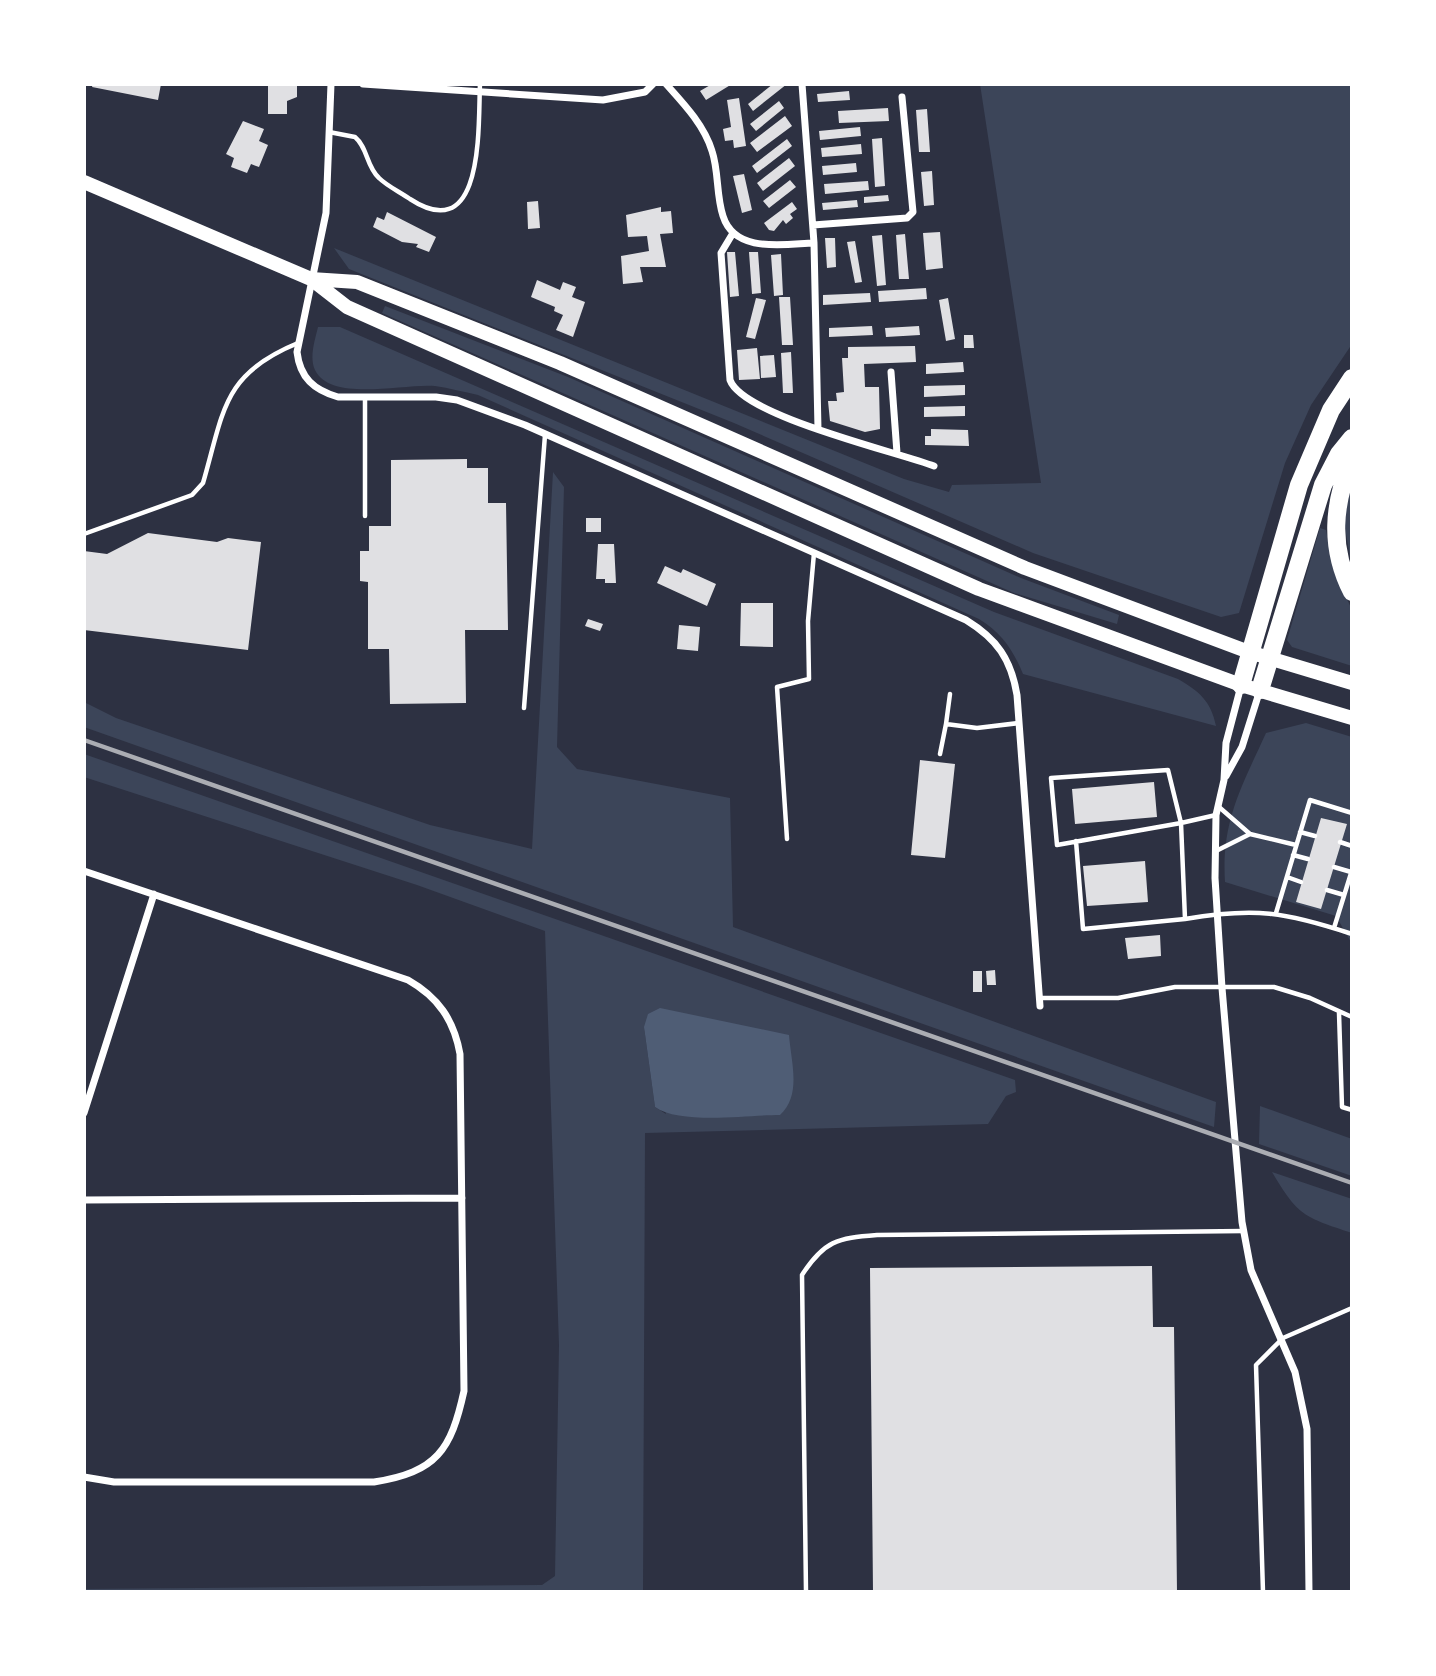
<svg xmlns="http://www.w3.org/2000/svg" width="1436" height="1676" viewBox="0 0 1436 1676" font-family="'PT Serif',serif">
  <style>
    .green { fill: #3c4559; fill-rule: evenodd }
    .water { fill: #4f5d75 }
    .building { fill: #e0e0e3 }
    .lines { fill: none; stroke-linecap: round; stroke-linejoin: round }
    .service { stroke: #fff; stroke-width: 4.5 }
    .minor { stroke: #fff; stroke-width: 7 }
    .primary { stroke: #fff; stroke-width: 14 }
    .motorway { stroke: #fff; stroke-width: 18 }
    .rail { stroke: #abadb3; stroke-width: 4.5 }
  </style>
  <rect width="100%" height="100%" fill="#2d3142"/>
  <!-- green -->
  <path class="green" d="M980 84H1352V344L1311 405 1285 463 1239 613 1221 617 1033 553 734 423 349 269 334 248 904 479 949 492 952 485 1041 483Z
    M385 306 568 377 1021 578 1119 615 1117 624 1014 593 382 313Z
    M318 327H340L994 612 1178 679C1199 691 1211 701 1216 726L1023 674C1013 650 1002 633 979 619L478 395C464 392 449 388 435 386 405 383 331 403 315 370 309 357 315 340 318 327Z
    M553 472 564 487 557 747 577 769 730 798 733 927 1216 1102 1214 1127 84 727V702L116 718 430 825 532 849Z
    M1352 477V568L1344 522Z
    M1320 528 1326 530 1333 568 1352 610V666L1292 647 1287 640Z
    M1306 723 1352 737V944L1336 916 1225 882C1221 821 1242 786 1266 733Z
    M84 754 1015 1080 1016 1092 1006 1096 988 1124 645 1133 643 1592H84V1589L542 1585 555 1576 559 1345 545 931 417 885 84 777ZM644 1027 666 1114 655 1107Z
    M1260 1106 1352 1139V1176L1259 1144Z
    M1272 1172 1352 1199V1233C1304 1217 1298 1216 1272 1172Z"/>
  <!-- water -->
  <path class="water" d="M660 1008 789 1035C791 1062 802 1095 780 1115 748 1115 680 1125 655 1107L644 1027 648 1014Z"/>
  <!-- building -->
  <path class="building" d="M93 84H161L158 100 92 87Z
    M268 84H297V97L287 101V114H268Z
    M712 84H732L706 100 700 91Z
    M773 84H787L753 111 748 104Z
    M849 91 850 100 818 102 817 94Z
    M739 98 746 146 734 148 733 140 725 141 723 129 731 127 727 100Z
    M779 101 784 108 756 131 750 124Z
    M888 108 889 121 839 123 838 111Z
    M927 109 930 152H919L916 110Z
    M785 116 792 126 757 152 750 143Z
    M243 121 264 129 259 141 268 145 259 167 251 164 247 173 231 167 234 158 226 154Z
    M860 127 861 136 820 140 819 131Z
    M882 138 885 186 875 187 872 139Z
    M787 139 792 146 757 173 752 166Z
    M861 144 862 154 822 157 821 148Z
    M789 158 795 166 763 191 757 183Z
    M856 163 857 172 823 175 822 166Z
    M932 171 934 205 924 206 921 172Z
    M744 174 752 210 742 213 733 176Z
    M790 180 796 187 769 208 763 201Z
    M868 181 869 190 825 194 824 184Z
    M888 195 889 201 864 203V197Z
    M857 200 858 207 823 210 822 203Z
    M538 201 540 228 528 229 527 202Z
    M792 202 797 209 790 214 793 218 786 224 783 220 774 231 769 230 764 223Z
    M661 207V212L671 211 673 233 660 234 666 267H640L643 282 623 284 621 256 649 251 647 236 628 237 626 215Z
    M387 212 436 237 429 252 416 247 418 244 402 242 373 227 377 217 384 220Z
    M940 232 943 268 926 270 923 233Z
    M905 234 909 279H899L896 235Z
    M882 235 886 285 877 286 872 236Z
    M825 238H835L836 267 827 268Z
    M855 241 862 282 855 283 847 242Z
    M727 252H735L739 296 730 297Z
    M749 252H758L761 293 752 294Z
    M781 254 783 295 774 296 771 255Z
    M537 280 560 290 563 282 576 287 572 297 585 302 573 337 556 330 563 315 554 311 555 307 531 297Z
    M926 288 927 299 879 302 878 291Z
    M870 293 871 302 823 305V295Z
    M779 297H790L793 345H782Z
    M756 298 766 300 755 339 746 337Z
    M948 298 955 339 946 341 939 300Z
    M872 326 873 335 829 337V328Z
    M919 326 920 335 886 337 885 328Z
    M964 335H973L974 348H964Z
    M915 346 916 362 864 364 865 387H879L880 429 865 432 830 421 828 401H837L836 393 844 392 842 358H848V347Z
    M757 348 760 379 739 380 737 350Z
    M791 352 793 393H783L781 353Z
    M774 355 776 377 761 378 760 356Z
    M963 362 964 372 926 374V364Z
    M965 385V395L924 397V386Z
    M965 406V416L924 417V407Z
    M931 429 968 430 969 446 925 445V436H931Z
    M467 459V468H488V503H506L508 630H465L466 703 390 704 389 649H368V582L360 581V551H369V526H391V460Z
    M586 518H601V532H586Z
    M148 533 217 542 228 538 261 542 248 650 84 630V551L107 554Z
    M598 544H614L616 583H605V579H596Z
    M665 566 681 573 683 569 716 584 707 606 657 583Z
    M741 603H773V647L740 646Z
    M588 619 603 624 600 631 585 626Z
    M679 625 700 627 698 651 677 649Z
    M920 760 955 764 945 858 911 855Z
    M1154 782 1157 817 1075 824 1072 789Z
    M1321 818 1347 824 1321 909 1296 902Z
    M1145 861 1148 902 1087 906 1083 866Z
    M1160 935 1161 956 1128 959 1125 938Z
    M995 970 996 985H987L986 971Z
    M973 971H982V992H973Z
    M1152 1266 1153 1327H1174L1177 1592H873L870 1268Z"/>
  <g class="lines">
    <!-- service -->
    <path class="service" d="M329 132 355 137C368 148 366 166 379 178 387 186 400 192 410 199 485 248 478 125 480 84
      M365 398V516
      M84 534 192 495 203 483C224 411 222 374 298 343
      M524 708 545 435
      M946 724 950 694
      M940 754 946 724 977 728 1019 723
      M1219 807 1250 834 1296 845
      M1300 832 1315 836
      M787 839 777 687 809 679 808 621 814 553
      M1076 841 1083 929 1185 919 1181 823 1057 845 1051 778 1168 770 1181 823 1216 815
      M1340 842 1352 846
      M1216 851 1250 834
      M1293 855 1308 859
      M1334 867 1351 872
      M1287 877 1301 882
      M1327 890 1344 895
      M1276 913 1310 800 1352 813
      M1185 919C1255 907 1285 912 1352 934
      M1334 928 1352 870
      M1039 998H1118L1175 987H1274L1310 998 1352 1017
      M1339 1013 1342 1107 1352 1110
      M806 1592 802 1275C824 1241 837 1238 877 1235L1244 1231
      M1263 1592 1256 1365 1283 1338 1352 1308"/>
    <!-- minor -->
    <path class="minor" d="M331 84 326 213 297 352C300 378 314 390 338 397H436L457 400 525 425 966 620C997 639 1011 659 1017 695L1040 1006
      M363 84 603 100 645 92 653 84
      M666 84C684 104 704 125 712 151 719 172 716 195 723 216 735 254 784 244 814 243
      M802 84 814 243 818 429
      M813 225 907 218 913 212 902 97
      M733 233 721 253 730 380C743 416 894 451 934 466
      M891 372 897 453
      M1241 686 1226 743 1224 780 1216 815 1215 878 1222 988 1242 1222 1251 1270 1295 1372 1307 1429 1309 1592
      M1226 776 1242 747 1260 690
      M84 871 408 980C438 997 454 1020 460 1054L464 1391C451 1450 437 1472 374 1482H114L84 1477
      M84 1113 154 894
      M84 1200 462 1198"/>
    <!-- primary -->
    <path class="primary" d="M84 182 311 279 347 307 979 589 1241 685 1352 718
      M311 279 357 282 560 363 1025 568 1249 652 1352 683"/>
    <!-- motorway -->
    <path class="motorway" d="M1352 458C1333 504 1329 547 1352 592
      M1241 685 1299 485 1331 410 1352 378
      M1260 690 1323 485 1339 454 1352 438"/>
    <!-- rail -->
    <path class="rail" d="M84 740 1352 1183"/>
  </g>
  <!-- border -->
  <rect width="1436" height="1676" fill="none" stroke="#ffffff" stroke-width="172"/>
</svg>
